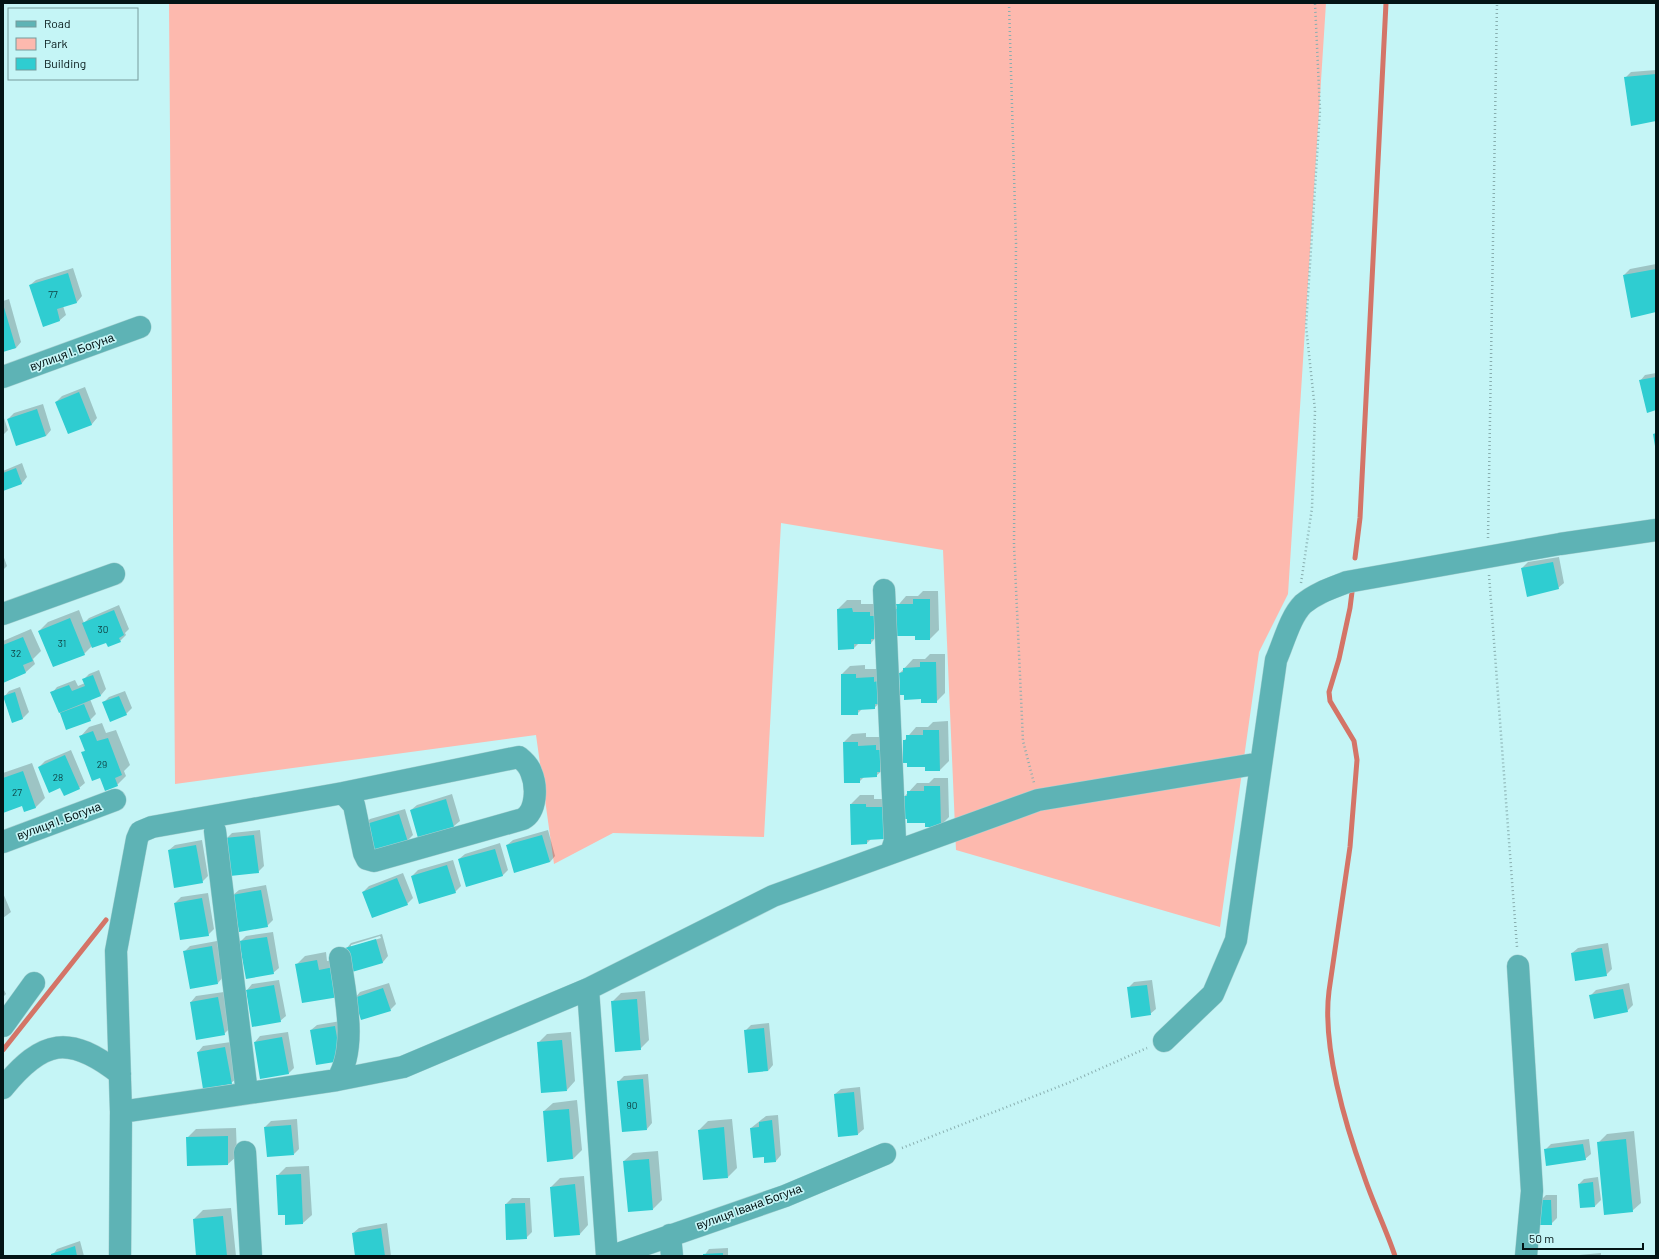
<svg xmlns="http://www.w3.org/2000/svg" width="1659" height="1259" viewBox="0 0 1659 1259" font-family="Barlow,sans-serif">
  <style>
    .green { fill: #fdb9ae }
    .shadow { fill: #0003; fill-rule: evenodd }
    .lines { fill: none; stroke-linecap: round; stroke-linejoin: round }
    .stream { stroke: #d47467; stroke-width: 5 }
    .building { fill: #2fcdd1 }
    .minor-casing { stroke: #a6d1d2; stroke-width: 23 }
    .path { stroke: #88aeaf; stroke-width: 2.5; stroke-dasharray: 1 3; stroke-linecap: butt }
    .minor { stroke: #5eb3b5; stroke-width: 22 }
    .labels { text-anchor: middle; stroke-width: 3.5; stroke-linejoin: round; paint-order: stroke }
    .number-label { font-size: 10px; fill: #0e4244 }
    .street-label { font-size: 12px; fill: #031415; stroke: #c5f5f6 }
  </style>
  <rect width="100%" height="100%" fill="#c5f5f6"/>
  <!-- green -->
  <path class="green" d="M169 3H1326L1288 594 1259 652 1220 927 956 850 943 550 781 523 764 837 613 833 554 864 536 735 175 784Z"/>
  <!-- shadow -->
  <path class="shadow" d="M1656 70V120L1625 78 1631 72Z
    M1656 264V311L1624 275 1630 269Z
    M73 268 82 296 77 302 63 306 66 315 60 320 44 326 30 285 36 280Z
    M9 299 21 342 16 348 3 351V301Z
    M1656 373V409L1640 381 1645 375Z
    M85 387 97 418 92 424 68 433 56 402 62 396Z
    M43 404 51 430 46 436 8 419 14 413Z
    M3 415 8 430 3 435Z
    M22 463 27 477 22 483 3 489V471Z
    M3 555 7 566 3 570Z
    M1559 557 1564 583 1558 588 1522 568 1528 562Z
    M923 591H938L939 630 930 639 916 635 894 610 906 596H918Z
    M847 600H861V604H878L879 634 871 643H859L854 648 838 609Z
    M119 605 129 629 125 633 126 635 120 641H107L92 646 84 654 39 631 48 622 79 610 84 623 89 618Z
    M31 629 41 651 33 659 35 664 26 672 3 682V641Z
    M930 654H945V693L936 702 922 698 900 673 913 659H925Z
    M865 665V669H882L883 700 874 708 862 709 857 714 842 674 850 666Z
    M99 670 106 689 101 695 90 699 96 714 90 720 67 729 52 693 57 687 75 680 78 686 85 683 83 680 89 674Z
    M20 687 29 712 23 718 12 722 4 697 9 691Z
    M125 691 132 708 126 714 103 703 109 697Z
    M948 721 949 761 940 770 926 766 904 741 916 727H928L933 722Z
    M102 723 106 733 116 730 130 765 124 771 126 776 117 785 100 776 83 753 86 749 81 736 89 727Z
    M866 733V737H884L885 768 876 776 864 777 859 782 844 742 852 734Z
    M71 750 85 783 79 788 61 786 39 767 45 761Z
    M32 763 45 798 36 807 25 811 22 805 3 812V773Z
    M934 778H948L949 817 940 826 926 822 904 797 917 783H929Z
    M452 794 460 821 454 826 418 836 411 810 417 805Z
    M860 795H874V799H892L872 838 867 843 852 844 851 804Z
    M405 809 413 835 407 841 364 825 370 819Z
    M260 830 264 866 258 872 226 839 232 833Z
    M548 830 555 856 550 862 507 845 513 840Z
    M202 840 208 876 202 882 169 850 175 845Z
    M500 843 508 870 502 876 459 859 465 854Z
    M453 860 461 886 455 892 412 876 418 870Z
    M403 873 413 898 407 904 363 892 369 886Z
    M266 885 273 920 267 926 233 895 239 890Z
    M3 893 11 912 3 918Z
    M208 893 214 929 208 935 175 903 181 897Z
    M273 932 279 968 273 973 240 942 246 936Z
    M382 934 388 956 383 962 352 971 346 949 351 943ZM380 936 381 938 351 947V945Z
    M217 941 223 977 218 983 184 952 190 946Z
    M1608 943 1612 969 1606 975 1572 953 1578 948Z
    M326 952 327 961 342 959 303 1002 296 965 305 956Z
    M279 980 286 1016 280 1021 247 990 252 984Z
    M1152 980 1156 1009 1150 1014 1128 988 1134 982Z
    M389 983 396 1004 390 1010 355 998 360 992Z
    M1629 983 1633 1005 1627 1011 1590 996 1596 990Z
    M3 988 6 994 3 997Z
    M645 991 649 1040 640 1049 612 1002 621 993Z
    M224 992 230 1028 224 1034 191 1002 196 996Z
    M341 1021 346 1055 311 1030 317 1025Z
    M769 1023 773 1065 768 1071 745 1031 751 1025Z
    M288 1032 294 1068 288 1074 255 1042 260 1036Z
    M571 1032 575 1081 567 1090 538 1043 547 1034Z
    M231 1042 237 1078 231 1083 198 1052 203 1046Z
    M648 1074 652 1123 647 1129 618 1082 624 1076Z
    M860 1087 864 1129 858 1134 839 1136 835 1094 841 1089Z
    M577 1100 582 1150 573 1159 544 1111 553 1103Z
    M778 1115 781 1155 776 1161 764 1156 751 1128 766 1116Z
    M297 1119 299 1149 294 1154 265 1127 271 1121Z
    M732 1119 737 1168 728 1177 699 1130 708 1121Z
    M236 1128 237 1156 228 1164 187 1138 196 1129Z
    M1634 1131 1641 1203 1632 1211 1598 1143 1607 1134Z
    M1589 1139 1591 1154 1585 1159 1545 1150 1551 1144Z
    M658 1151 662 1200 653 1209 624 1161 633 1153Z
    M309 1166 312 1215 303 1223 286 1214 277 1176 286 1167Z
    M584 1176 588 1225 580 1234 551 1187 560 1178Z
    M1598 1177 1601 1200 1595 1206 1581 1207 1579 1184 1584 1179Z
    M1546 1195H1557V1218L1551 1224 1540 1201Z
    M512 1198H530L532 1232 526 1238 506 1204Z
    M231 1208 236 1256H197L194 1219 203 1210Z
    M387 1223 391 1256H356L353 1233 359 1228Z
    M80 1241 84 1256H52L57 1249Z
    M728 1248V1256H704L709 1249Z
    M1601 1253V1256H1578L1579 1255Z"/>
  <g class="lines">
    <!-- stream -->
    <path class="stream" d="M1355 558 1360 518 1386 3
      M1352 592 1350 608 1339 659 1329 692 1330 701 1354 741 1357 760 1350 847 1329 991C1322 1046 1345 1124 1364 1176 1373 1203 1386 1229 1395 1256
      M3 1050 106 920"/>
  </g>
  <!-- building -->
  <path class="building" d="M1656 74V121L1631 126 1624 77Z
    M1656 269V312L1631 318 1623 275Z
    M68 273 77 303 57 309 60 321 43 327 29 285Z
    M3 304 16 348 3 352Z
    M1656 377V410L1647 413 1639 380Z
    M79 392 92 425 68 434 55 402Z
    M37 409 46 436 16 446 7 419Z
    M1656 433V446H1655L1653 434Z
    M16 468 22 484 3 491V473Z
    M1553 562 1559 589 1527 597 1521 568Z
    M913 599H930V640H915V636H897V632H893V609H897L896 604H913Z
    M852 608 853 612H870V616H874V639H871V644H854V649L838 650 837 609Z
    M114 610 124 635 119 638 121 642 108 647 106 643 92 648 82 623Z
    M70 618 85 655 53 667 38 631Z
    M23 637 33 661 23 665 26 673 3 683V645Z
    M920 662H936L937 703H921V699L904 700V695H900L899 673 903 672V668L920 667Z
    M841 674H856V678L874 677V682L878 681V704H875V709L858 710V715H841Z
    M93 675 101 696 59 713 50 692 69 685 72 691 85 686 82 679Z
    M15 692 23 719 12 723 3 696Z
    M119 696 127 715 110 722 102 702Z
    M84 704 91 721 66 730 60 713Z
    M923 730H939L940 771H925V767H907V763H903V740H906V735H923Z
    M93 731 97 741 108 738 122 775 115 778 118 786 105 791 100 778 92 781 81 752 85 751 79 736Z
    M843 742H858V746L876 745V750H880V772H877V777L860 778V783H844Z
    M65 755 80 789 64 796 60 788 49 793 38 767Z
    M23 771 36 808 24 812 22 806 3 813V778Z
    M924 786H940L941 827H925V823H907V819H904L903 796H907V791H924Z
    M446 799 454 827 418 838 410 810Z
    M850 804H866V807H883L884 839 867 840V844L851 845Z
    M399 814 408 842 371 853 363 825Z
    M254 835 259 873 230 876 225 838Z
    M542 835 550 862 514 873 506 845Z
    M196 845 203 883 174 888 168 850Z
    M495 849 503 876 466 887 458 859Z
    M447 865 456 893 419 904 411 876Z
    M397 878 408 905 372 918 362 892Z
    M261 890 268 927 239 932 232 895Z
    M202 898 209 936 180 940 174 903Z
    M267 937 274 974 246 979 239 941Z
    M376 939 383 963 352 972 345 948Z
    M212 946 218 984 190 989 183 951Z
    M1602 948 1607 976 1575 981 1571 953Z
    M317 960 319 970 334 967 339 997 302 1003 295 964Z
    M274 985 281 1022 252 1027 246 990Z
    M1147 985 1151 1015 1131 1018 1127 987Z
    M383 988 391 1011 361 1020 354 998Z
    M1623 989 1628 1012 1594 1019 1589 995Z
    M218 997 225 1035 196 1040 190 1002Z
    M637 999 641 1050 615 1052 611 1001Z
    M335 1026 341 1061 316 1065 310 1030Z
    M764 1028 768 1071 748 1073 744 1030Z
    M282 1037 289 1074 260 1079 254 1042Z
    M562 1040 567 1091 541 1093 537 1042Z
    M225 1047 232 1084 203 1089 197 1052Z
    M643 1079 647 1130 622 1132 617 1081Z
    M854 1092 858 1135 838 1137 834 1094Z
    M569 1109 573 1159 547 1162 543 1111Z
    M772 1120 776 1162 764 1163V1157L753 1158 750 1128 759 1127V1122Z
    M291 1125 294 1155 267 1157 264 1127Z
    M724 1127 728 1178 703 1180 698 1130Z
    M228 1136V1165L187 1166 186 1137Z
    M1626 1139 1633 1212 1604 1215 1597 1142Z
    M1583 1144 1586 1160 1546 1166 1544 1149Z
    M649 1159 653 1210 628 1212 623 1161Z
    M301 1174 303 1224 285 1225V1215H278L276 1175Z
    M1593 1182 1595 1207 1580 1208 1578 1184Z
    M575 1184 580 1235 554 1237 550 1187Z
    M1539 1200H1551L1552 1225H1539Z
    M525 1203 527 1239 506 1240 505 1204Z
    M223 1216 227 1256H196L193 1219Z
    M381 1228 385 1256H355L352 1233Z
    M75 1246 77 1256H51V1254Z
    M723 1253V1256H703V1254Z"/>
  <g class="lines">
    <defs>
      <path id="minor" d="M3 377 140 327
        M884 590 895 841 891 853
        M3 614 114 574
        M215 831 247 1093
        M3 842 115 800
        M1518 966 1532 1191 1526 1256
        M588 989 607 1256
        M3 1026 34 983
        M1164 1041 1213 994 1236 940 1276 660C1284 642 1290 617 1303 604 1316 593 1332 588 1347 582L1560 544 1656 530
        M337 1080C358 1047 345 995 340 958
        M3 1088C43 1039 69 1034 120 1074
        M121 1112 337 1080 403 1067 588 989 773 896 1038 800 1261 763
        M245 1152 251 1256
        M670 1235 672 1256
        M120 1256 121 1112 116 951 137 839 140 832 152 827 343 793 354 805 364 853 367 859 374 861 523 819C537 811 537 786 531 772 529 766 524 761 519 757L343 793
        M612 1256 785 1196 885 1154"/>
    </defs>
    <!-- minor casing -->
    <use href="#minor" class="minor-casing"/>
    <!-- path -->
    <path class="path" d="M1009 3 1016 243 1014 545 1023 741 1034 783
      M1488 538 1497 3
      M1489 575 1517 947
      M1301 583 1312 508 1315 410 1306 326 1320 110 1315 3
      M902 1148 1068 1083 1147 1048"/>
    <!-- minor -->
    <use href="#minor" class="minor"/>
  </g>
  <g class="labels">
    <!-- number labels -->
    <g class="number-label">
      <text x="53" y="298">77</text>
      <text x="103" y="633">30</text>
      <text x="62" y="647">31</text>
      <text x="16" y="657">32</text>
      <text x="102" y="768">29</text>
      <text x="58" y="781">28</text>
      <text x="17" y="796">27</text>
      <text x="632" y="1109">90</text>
    </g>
    <!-- street labels -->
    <g class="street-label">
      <text transform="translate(72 352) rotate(-20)" y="4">вулиця І. Богуна</text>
      <text transform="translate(59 821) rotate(-20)" y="4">вулиця І. Богуна</text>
      <text transform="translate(749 1207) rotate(-20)" y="4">вулиця Івана Богуна</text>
    </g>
  </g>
  <!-- border -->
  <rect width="1659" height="1259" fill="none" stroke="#031415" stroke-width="8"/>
  <!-- legend -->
  <rect x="8" y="8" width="130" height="72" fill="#c5f5f6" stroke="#779b9c"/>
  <rect x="16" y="21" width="20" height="6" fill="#5eb3b5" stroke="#779b9c"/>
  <text x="44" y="28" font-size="12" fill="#031415">Road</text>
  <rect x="16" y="38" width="20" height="12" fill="#fdb9ae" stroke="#779b9c"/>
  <text x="44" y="48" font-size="12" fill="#031415">Park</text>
  <rect x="16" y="58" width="20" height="12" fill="#2fcdd1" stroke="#779b9c"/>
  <text x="44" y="68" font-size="12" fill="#031415">Building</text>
  <!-- scale -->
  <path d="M1523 1243v6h120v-6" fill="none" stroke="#031415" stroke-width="2"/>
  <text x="1529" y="1243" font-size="12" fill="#031415" stroke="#c5f5f6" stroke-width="3" paint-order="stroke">50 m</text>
</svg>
